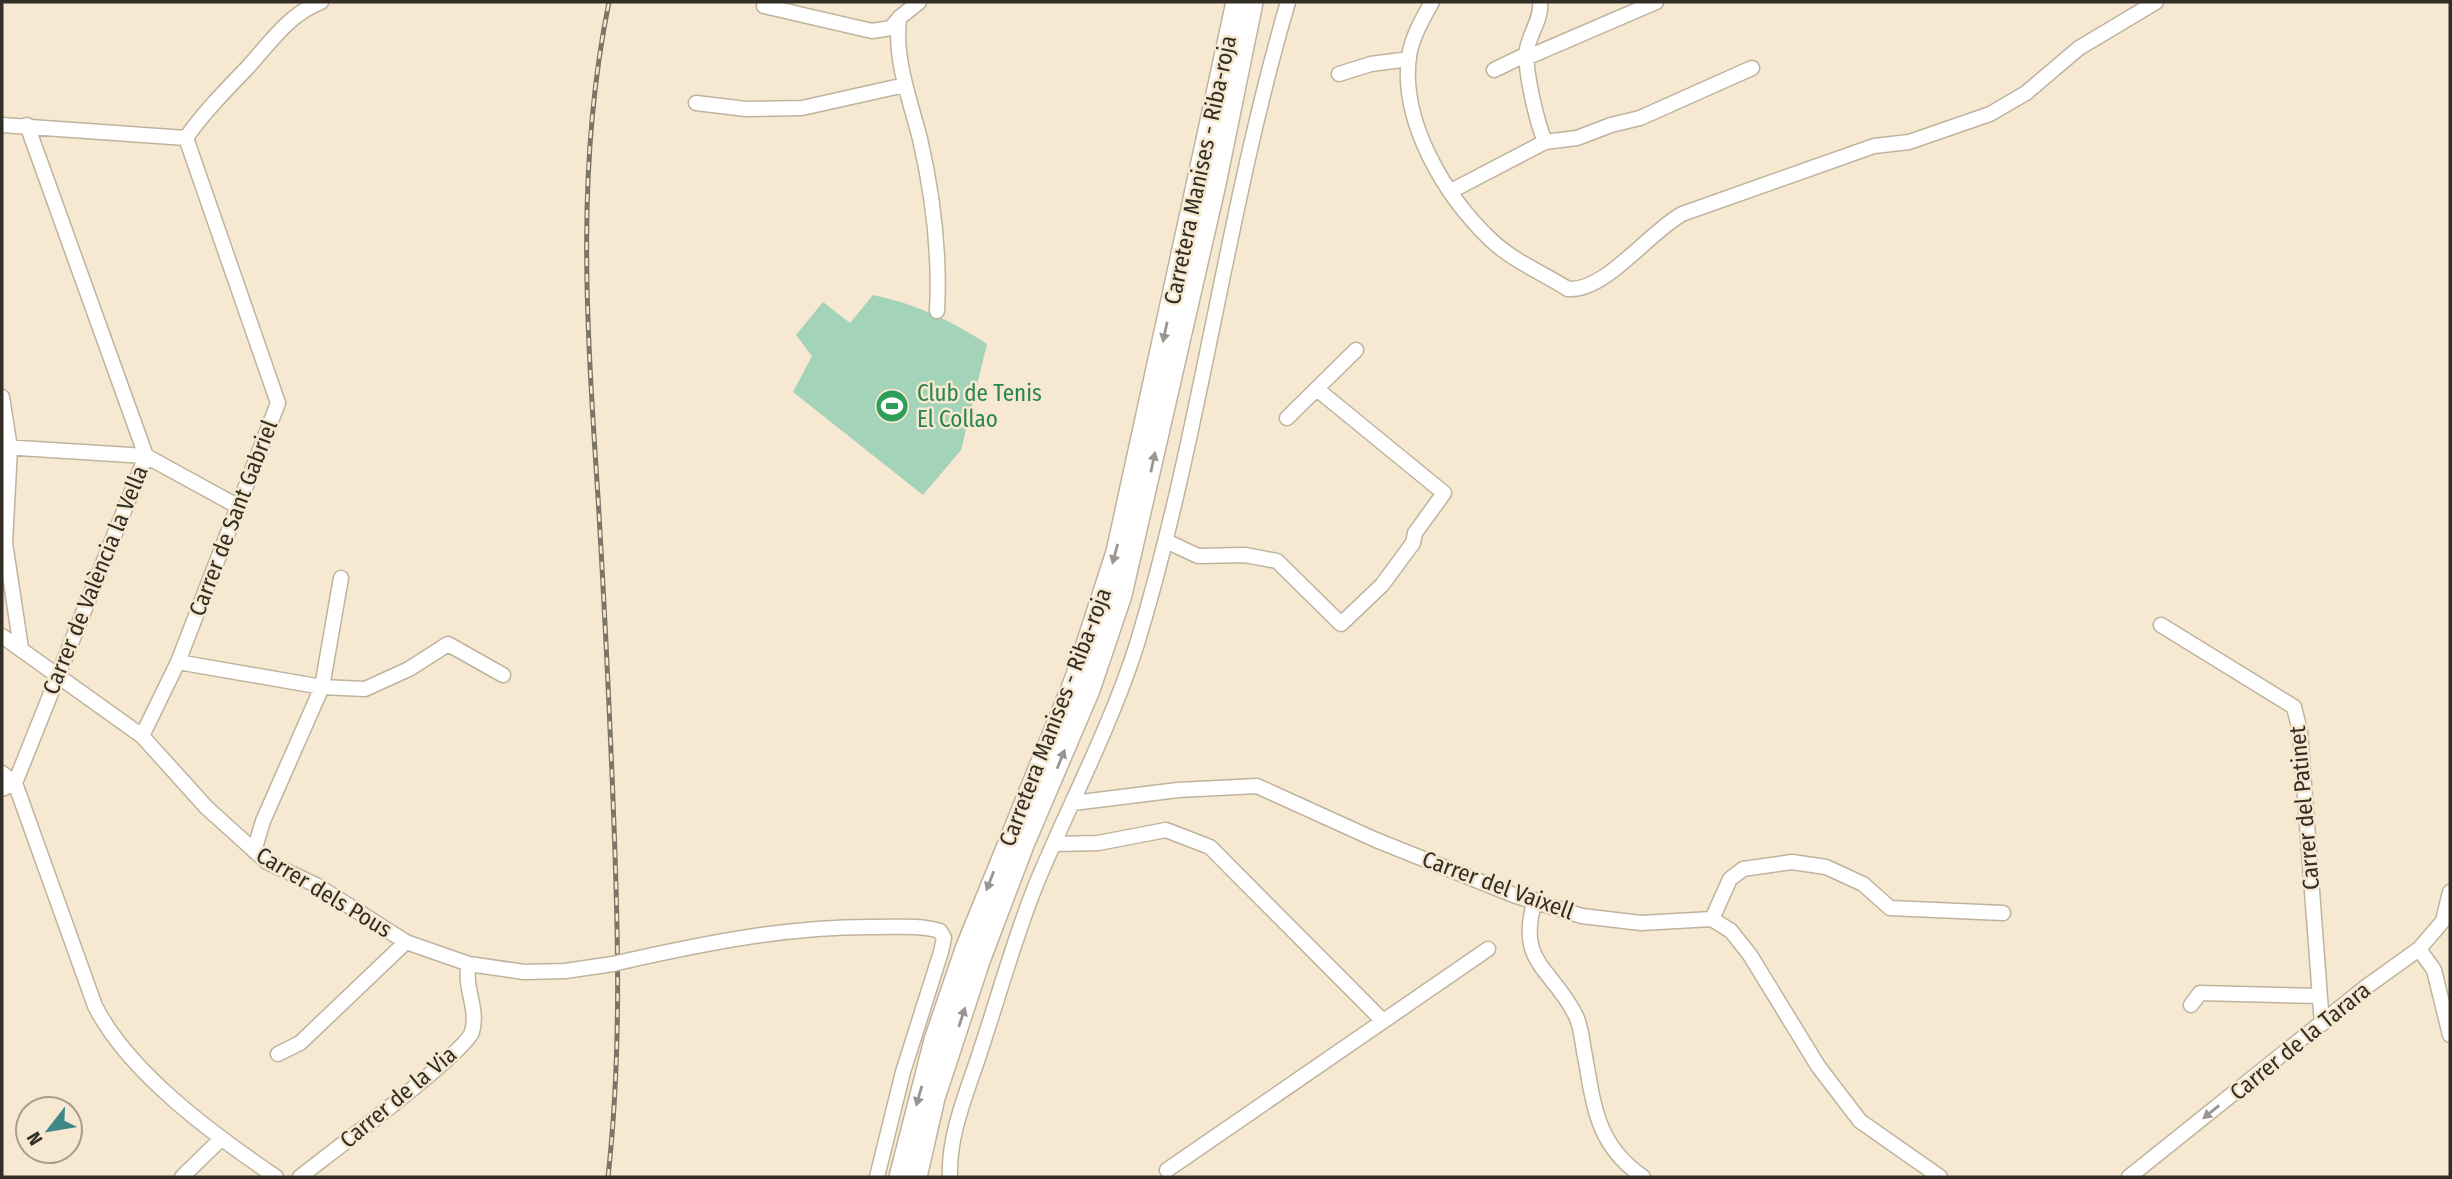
<svg xmlns="http://www.w3.org/2000/svg" width="2452" height="1179" viewBox="0 0 2452 1179" font-family="'Fira Sans Condensed',sans-serif">
  <style>
    .green { fill: #a3d3b8 }
    .lines { fill: none; stroke-linecap: round; stroke-linejoin: round }
    .minor-casing { stroke: #c0b39e; stroke-width: 17 }
    .major-casing { stroke: #c0b39e; stroke-width: 22 }
    .minor { stroke: #fff; stroke-width: 14 }
    .major { stroke: #fff; stroke-width: 19 }
    .rail-casing { stroke: #7c7466; stroke-width: 5 }
    .rail { stroke: #f6e8d1; stroke-width: 2.5; stroke-dasharray: 8; stroke-linecap: butt }
    .minor-bridge-casing { stroke: #c0b39e; stroke-width: 17; stroke-linecap: butt }
    .minor-bridge { stroke: #fff; stroke-width: 14 }
    .oneway { fill: #999692 }
    .labels { text-anchor: middle; stroke-width: 5; stroke-linejoin: round; paint-order: stroke }
    .street-label { font-size: 23px; fill: #332e25; stroke: #f6e8d1 }
    .leisure-label { font-size: 23px; fill: #27864d; stroke: #f6e8d1; text-anchor: start }
  </style>
  <rect width="100%" height="100%" fill="#f6e8d1"/>
  <!-- green -->
  <path class="green" d="M873 295C916 304 950 320 987 344L961 450 923 495 793 392 812 356 796 335 823 302 850 323Z"/>
  <g class="lines">
    <defs>
      <path id="minor" d="M919 2 899 18C894 60 910 99 920 139 933 195 940 254 937 311
        M1432 2C1423 18 1412 37 1409 56 1400 122 1445 196 1491 240 1513 261 1543 273 1568 289 1605 292 1648 233 1682 214L1874 146 1909 142 1990 114 2026 93 2079 48 2156 2
        M1540 2C1542 18 1530 33 1527 49 1524 70 1537 122 1545 142
        M764 6 872 31 891 28 899 18
        M1526 58 1656 2
        M1494 70 1527 54
        M1339 74 1371 64 1409 59
        M696 103 746 109 802 108 905 85
        M2 125 186 138C204 112 226 90 248 67 270 43 289 14 321 2
        M1451 191 1545 142 1577 138 1611 125 1640 118 1752 68
        M2 397 10 448 5 543 21 648
        M1287 418 1356 350
        M3 447 146 456 237 506
        M1166 541 1198 556 1245 555 1277 561 1341 624 1382 585 1413 543 1415 533 1444 493 1318 390
        M2161 625 2294 707 2300 731 2322 1024
        M2 636 142 736 207 808 267 862 316 885 406 942 469 964 524 972 565 971 613 964
        M178 662 322 687 365 689 409 669 448 644 503 675
        M142 736 178 662 278 403 186 138
        M2 773 15 783 95 1006C129 1073 214 1135 276 1177
        M2 789 15 783 146 456 27 125
        M1073 803 1178 790 1257 786 1376 840 1516 896 1582 916 1641 923 1712 919 1731 931 1750 955 1818 1066 1860 1121 1940 1177
        M1055 844 1098 843 1166 830 1210 847 1383 1021
        M254 851 263 821 322 687 341 578
        M1535 900C1516 963 1551 967 1575 1014 1581 1025 1582 1040 1584 1051 1594 1104 1595 1144 1643 1177
        M1712 919 1730 879 1743 869 1792 862 1826 867 1863 884 1890 908 2003 913
        M2419 949 2434 970 2450 1035
        M630 960C711 942 792 926 876 927 898 927 920 925 940 931L944 938 941 952 903 1072 877 1177
        M2191 1005 2200 993 2320 996
        M278 1054 300 1043 406 942
        M1167 1170 1488 949
        M182 1177 220 1140
        M300 1177C325 1157 466 1052 472 1032 479 1008 463 987 469 964
        M950 1177C948 1133 969 1088 982 1046 1000 992 1015 936 1037 882 1070 803 1111 726 1137 644 1201 433 1226 213 1288 2
        M2129 1177 2366 987 2419 949 2443 921 2450 892"/>
      <path id="major" d="M899 1177 934 1040 965 949 1075 678 1116 552 1236 2
        M917 1177 935 1098 980 961 1024 845 1090 690 1122 595 1216 184 1253 2"/>
    </defs>
    <!-- minor casing -->
    <use href="#minor" class="minor-casing"/>
    <!-- major casing -->
    <use href="#major" class="major-casing"/>
    <!-- minor -->
    <use href="#minor" class="minor"/>
    <!-- major -->
    <use href="#major" class="major"/>
    <defs>
      <path id="rail" d="M608 1177C622 1050 618 926 613 799 609 698 604 598 598 497 587 329 575 168 609 2"/>
    </defs>
    <!-- rail casing -->
    <use href="#rail" class="rail-casing"/>
    <!-- rail -->
    <use href="#rail" class="rail"/>
    <defs>
      <path id="minor-bridge" d="M613 964 630 960"/>
    </defs>
    <!-- minor-bridge casing -->
    <use href="#minor-bridge" class="minor-bridge-casing"/>
    <!-- minor-bridge -->
    <use href="#minor-bridge" class="minor-bridge"/>
  </g>
  <!-- one-way arrows -->
  <defs><path id="oneway-solid" d="M-6-.8H1V-3.2L6.5 0L1 3.2V.8H-6Z" transform="scale(1.75)"/></defs>
  <g class="oneway">
    <use href="#oneway-solid" transform="translate(1165 332) rotate(102)"/>
    <use href="#oneway-solid" transform="translate(1153 462) rotate(-78)"/>
    <use href="#oneway-solid" transform="translate(1115 554) rotate(105)"/>
    <use href="#oneway-solid" transform="translate(1061 759) rotate(-68)"/>
    <use href="#oneway-solid" transform="translate(990 881) rotate(111)"/>
    <use href="#oneway-solid" transform="translate(962 1017) rotate(-72)"/>
    <use href="#oneway-solid" transform="translate(919 1096) rotate(106)"/>
    <use href="#oneway-solid" transform="translate(2211 1112) rotate(141)"/>
  </g>
  <!-- icons -->
  <defs>
    <symbol id="stadium-disc" viewBox="-11 -11 22 22"><circle r="9.5" fill="#2e9e5b" stroke="#f6e8d1"/><path d="M0-5a6.5 5 0 1 0 0 10a6.5 5 0 1 0 0-10ZM-3.5-1.8h7v3.6h-7Z" fill="#fff"/></symbol>
  </defs>
  <g fill-rule="evenodd">
    <use href="#stadium-disc" x="873" y="387" width="38" height="38"/>
  </g>
  <g class="labels">
    <!-- street labels -->
    <g class="street-label">
      <text transform="translate(1200 170) rotate(-78)" y="8">Carretera Manises - Riba-roja</text>
      <text transform="translate(233 518) rotate(-69)" y="8">Carrer de Sant Gabriel</text>
      <text transform="translate(95 580) rotate(-68)" y="8">Carrer de València la Vella</text>
      <text transform="translate(1055 717) rotate(-69)" y="8">Carretera Manises - Riba-roja</text>
      <text transform="translate(2304 808) rotate(-95)" y="8">Carrer del Patinet</text>
      <text transform="translate(1498 885) rotate(20)" y="8">Carrer del Vaixell</text>
      <text transform="translate(324 892) rotate(31)" y="8">Carrer dels Pous</text>
      <text transform="translate(2300 1041) rotate(-39)" y="8">Carrer de la Tarara</text>
      <text transform="translate(398 1097) rotate(-40)" y="8">Carrer de la Via</text>
    </g>
    <!-- leisure labels -->
    <g class="leisure-label">
      <text x="917" y="401">Club de Tenis<tspan x="917" dy="26">El Collao</tspan></text>
    </g>
  </g>
  <!-- border -->
  <rect width="2452" height="1179" fill="none" stroke="#332e25" stroke-width="7"/>
  <!-- north arrow -->
  <g transform="translate(49 1130) rotate(239)"><circle r="33" fill="#f6e8d1" stroke="#a89e8c" stroke-width="2"/>
  <path d="M0-5L12 26L0 18L-12 26Z" fill="#408888"/>
  <text y="-10" font-size="19" font-weight="bold" text-anchor="middle" fill="#332e25">N</text>
  </g>
</svg>
